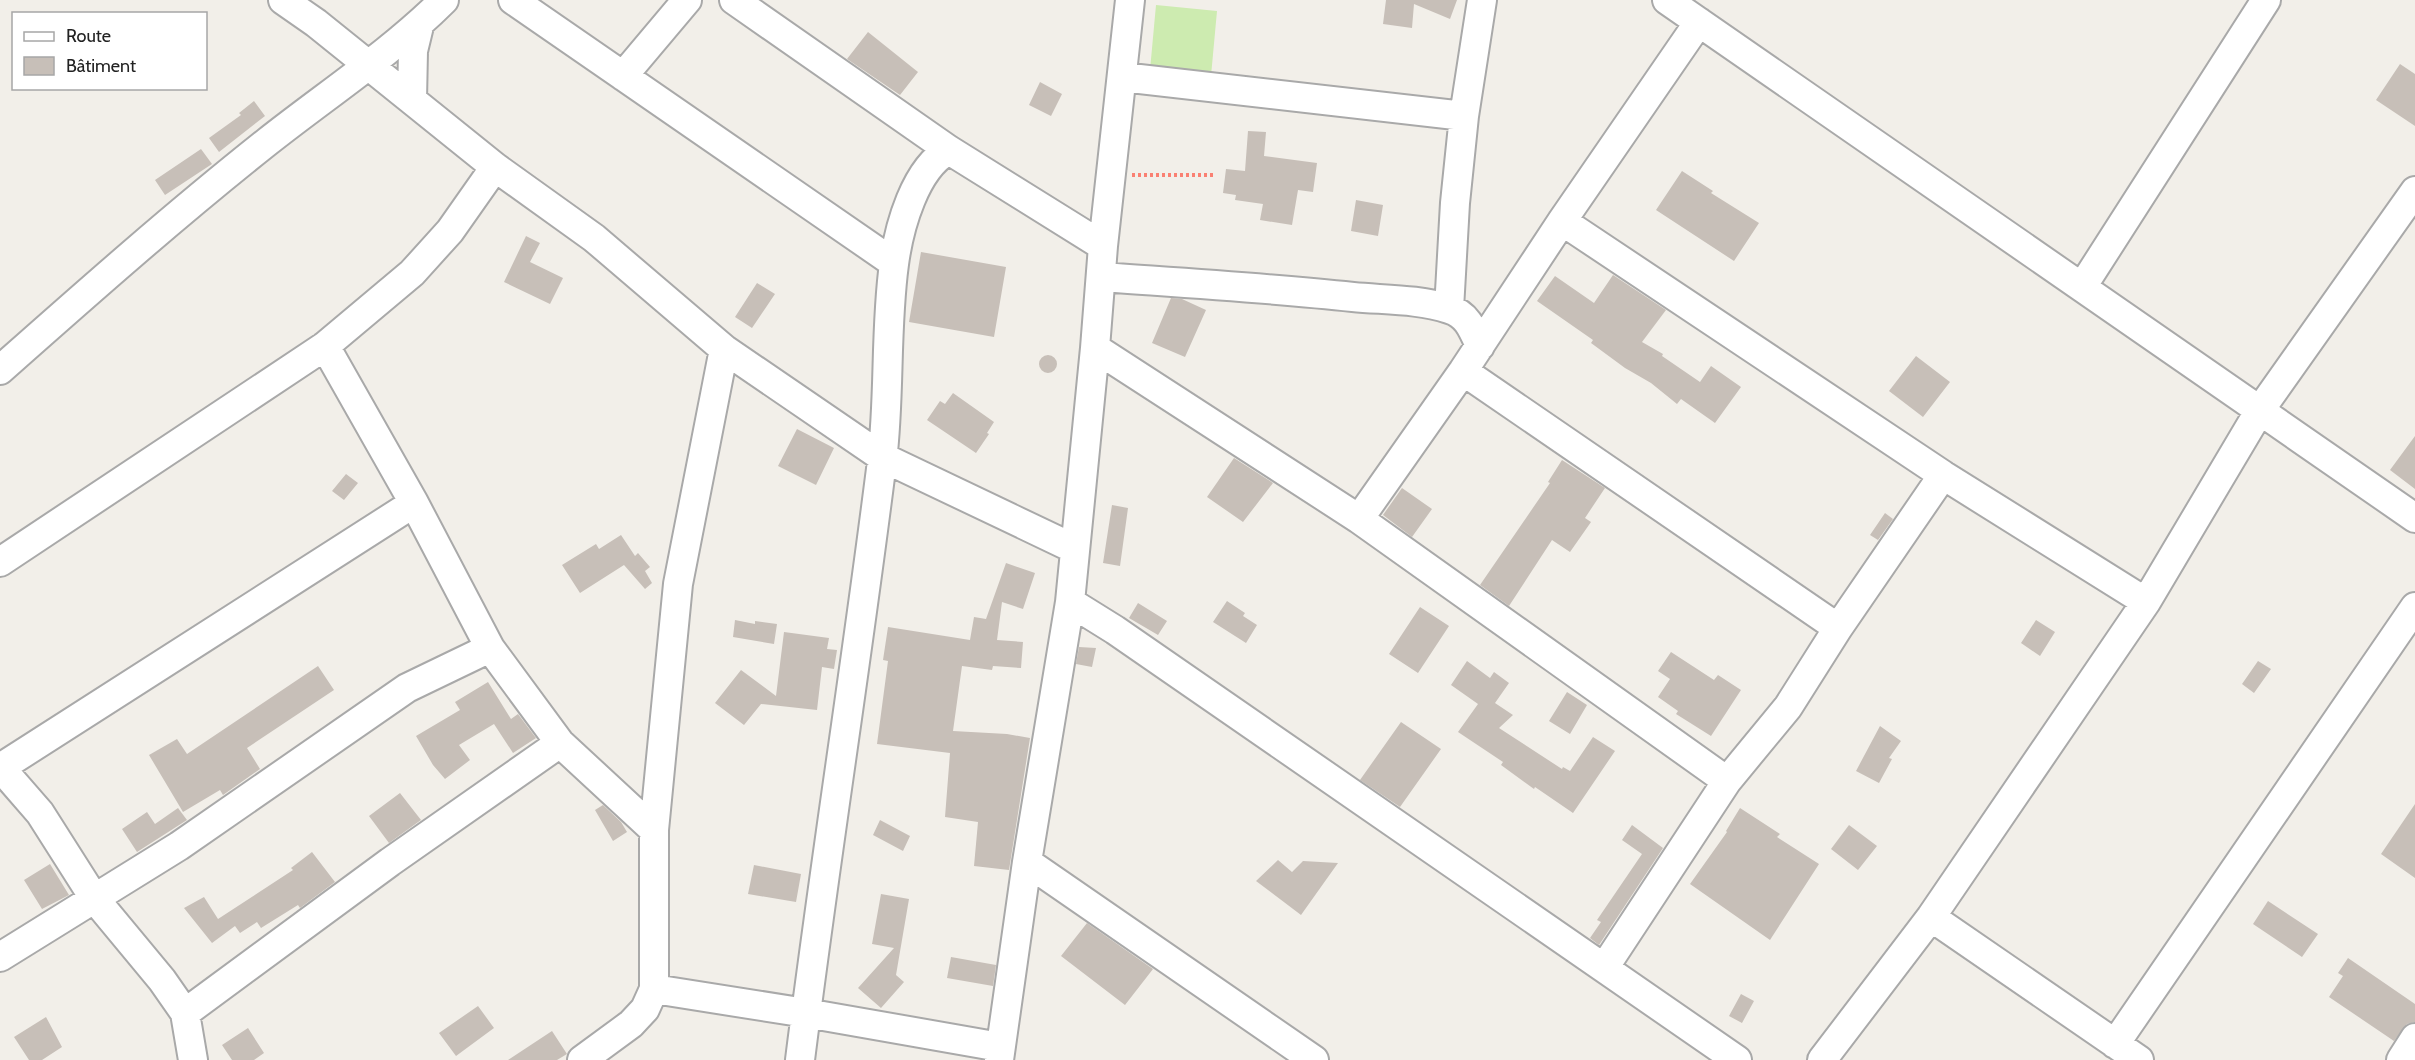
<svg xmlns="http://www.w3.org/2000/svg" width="2415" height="1060" viewBox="0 0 2415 1060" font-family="Cabin,sans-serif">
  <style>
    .grass { fill: #cdebb0 }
    .building { fill: #c7bfb8 }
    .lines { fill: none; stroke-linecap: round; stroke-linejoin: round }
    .minor-casing { stroke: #a9a9a9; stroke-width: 32 }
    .path { stroke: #fa8072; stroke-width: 4; stroke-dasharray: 3 3; stroke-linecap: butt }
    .minor { stroke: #fff; stroke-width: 28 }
  </style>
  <rect width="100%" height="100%" fill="#f2efe9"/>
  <!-- grass -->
  <path class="grass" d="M1156 5 1217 11 1211 76 1150 70Z"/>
  <!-- building -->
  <path class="building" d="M1386 0H1457L1450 19 1414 4 1412 28 1383 24Z
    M868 32 918 72 900 95 847 59Z
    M2400 64 2415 74V126L2376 100Z
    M1040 82 1062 94 1051 116 1029 105Z
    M254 101 265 116 219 152 209 138 241 115 239 113Z
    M1248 131 1266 132 1264 156 1317 163 1313 192 1298 190 1292 225 1260 220 1263 204 1235 200 1236 195 1223 193 1226 169 1245 171Z
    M201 149 212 164 165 195 155 180Z
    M1682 171 1713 191 1711 193 1759 223 1734 261 1656 210Z
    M1356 200 1383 205 1378 236 1351 231Z
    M526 236 540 243 530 262 563 278 550 304 504 282Z
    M921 252 1006 267 994 337 909 322Z
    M1613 275 1666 310 1642 342 1663 354 1662 356 1700 382 1711 366 1741 387 1715 423 1681 399 1677 404 1651 383 1625 368 1591 343 1593 340 1537 301 1555 276 1594 303Z
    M757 283 775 294 752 328 735 317Z
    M1171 298 1182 299 1206 310 1185 357 1152 343Z
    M1039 364a9 9 0 1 1 18 0a9 9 0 1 1-18 0Z
    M1916 356 1950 382 1923 417 1889 391Z
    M953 393 994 422 987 433 989 434 976 453 927 420 940 401 945 404Z
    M797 429 834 448 816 485 778 466Z
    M2415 436V489L2390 470Z
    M1234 458 1273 483 1243 522 1207 497Z
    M1562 460 1605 488 1585 518 1591 522 1570 552 1552 540 1509 606 1480 585 1550 483 1548 482Z
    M346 474 358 483 344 500 332 491Z
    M1402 488 1432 509 1412 537 1383 515Z
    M1112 505 1128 508 1120 566 1103 563Z
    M1885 513 1893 519 1878 540 1870 535Z
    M621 535 635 556 638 553 650 567 645 571 652 583 645 589 624 565 580 593 562 565 596 544 599 549Z
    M1006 563 1035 573 1023 609 1002 602 997 640 1023 642 1021 668 993 666 992 670 962 666 953 731 1007 734 1030 738 1009 870 974 866 978 822 945 817 950 753 877 744 888 661 883 660 888 627 970 640 974 617 986 619Z
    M1227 601 1245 613 1243 616 1257 625 1246 643 1213 622Z
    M1138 603 1167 621 1158 635 1129 618Z
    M1420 607 1449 626 1418 673 1389 654Z
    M735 620 755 624V621L777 624 774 644 733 637Z
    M2036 620 2055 632 2040 656 2021 643Z
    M784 632 829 638 827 649 837 650 834 669 822 667 817 710 761 704 744 725 715 703 741 670 776 696Z
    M1079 647 1096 648 1092 667 1076 664Z
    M1671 652 1714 680 1718 675 1741 690 1711 736 1676 714 1678 711 1658 697 1670 679 1658 671Z
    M1467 661 1490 678 1494 672 1509 683 1495 703 1513 715 1499 728 1562 769 1563 767 1570 771 1593 737 1615 751 1573 813 1535 787 1534 789 1501 765 1503 762 1458 732 1478 704 1451 685Z
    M2258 661 2271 669 2254 693 2242 684Z
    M318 666 334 690 247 748 260 769 223 795 220 790 183 812 149 755 177 739 187 754Z
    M488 682 511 719 518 714 536 738 513 753 494 724 459 745 470 760 445 779 433 765 416 736 460 710 455 702Z
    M1567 692 1587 705 1570 734 1549 721Z
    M1401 722 1441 749 1400 807 1360 780Z
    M1880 726 1901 741 1889 758 1892 759 1879 783 1856 771Z
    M400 793 421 820 389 843 369 816Z
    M2415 804V878L2381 854Z
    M603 805 621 822 627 832 613 841 595 810Z
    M178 808 187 820 137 852 122 829 147 812 155 824Z
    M1740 808 1780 834 1777 837 1819 864 1770 940 1690 884 1727 832 1726 831Z
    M880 820 910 836 903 851 873 835Z
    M1632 825 1663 848 1599 945 1590 938 1601 922 1597 920 1642 854 1622 840Z
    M1849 825 1877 846 1858 870 1831 849Z
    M312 852 335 882 300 908 298 905 261 928 257 922 240 933 235 926 212 943 184 908 204 897 218 919 293 870 291 868Z
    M1278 860 1292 872 1303 861 1338 863 1301 915 1256 881Z
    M50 864 69 895 42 909 24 880Z
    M754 865 801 874 796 902 748 894Z
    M881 894 909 899 896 975 904 982 881 1008 858 988 894 948 872 944Z
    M2268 901 2318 934 2302 957 2253 924Z
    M1087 923 1153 969 1125 1005 1061 956Z
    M951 957 996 965 993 986 947 978Z
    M2348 958 2415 1004V1022L2407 1024 2394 1041 2329 997 2343 976 2338 973Z
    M1741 994 1754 1001 1742 1023 1729 1016Z
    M478 1006 494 1028 456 1056 439 1033Z
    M46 1017 62 1047 42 1060H29L14 1037Z
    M248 1028 264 1053 254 1060H232L222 1045Z
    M552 1031 567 1054 557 1060H508Z"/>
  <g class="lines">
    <defs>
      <path id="minor" d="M283 0 316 23 495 167 594 238 724 349 882 457 1075 549
        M513 0 894 263
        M734 0 949 150 1103 246
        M1667 0 2415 518
        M623 76 687 0
        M1122 77 1464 116
        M412 100 413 51 419 26
        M1562 221 1943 475 2146 602
        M1101 277C1185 283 1269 288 1353 297 1384 300 1419 299 1449 309 1467 314 1473 330 1480 346
        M2082 287 2266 0
        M1449 309 1455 203 1464 116 1482 0
        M325 346 414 503 490 648 560 743 654 830
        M1095 348 1359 519 1727 781
        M0 370C88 292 175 215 267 142 325 96 392 52 444 0
        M1463 371 1838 628
        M1359 519 1463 371 1562 221 1699 22
        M0 562 325 346 412 273 450 231 495 167
        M1070 602 1115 630 1737 1060
        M0 767 40 813 94 898 162 980 185 1013 193 1060
        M0 768 414 503
        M1027 862 1314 1060
        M1931 917 2139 1060
        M0 957 179 846 407 688 490 648
        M1604 968 1727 781 1788 707 1838 628 1943 475
        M654 989 806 1013 1000 1047
        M185 1013 390 862 560 743
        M2115 1044 2415 607
        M582 1060 631 1024 645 1009 654 989V830L678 584 724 349
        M800 1060C825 860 857 661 882 461 890 396 885 329 894 264 899 227 915 168 949 150
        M999 1060 1027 862 1070 602 1095 348 1103 246 1130 0
        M1822 1060 1931 917 2146 602 2260 410 2415 191
        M2401 1060 2415 1038"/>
    </defs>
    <!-- minor casing -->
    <use href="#minor" class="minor-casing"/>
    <!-- path -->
    <path class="path" d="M1132 175H1215"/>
    <!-- minor -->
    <use href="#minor" class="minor"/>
  </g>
  <!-- legend -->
  <rect x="12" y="12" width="195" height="78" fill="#ffffff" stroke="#a7a7a7" stroke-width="1.5"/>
  <rect x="24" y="32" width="30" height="9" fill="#ffffff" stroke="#a7a7a7" stroke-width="1.5"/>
  <text x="66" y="42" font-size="18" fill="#222222">Route</text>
  <rect x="24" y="57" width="30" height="18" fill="#c7bfb8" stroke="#a7a7a7" stroke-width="1.5"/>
  <text x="66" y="72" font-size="18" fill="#222222">Bâtiment</text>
</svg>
